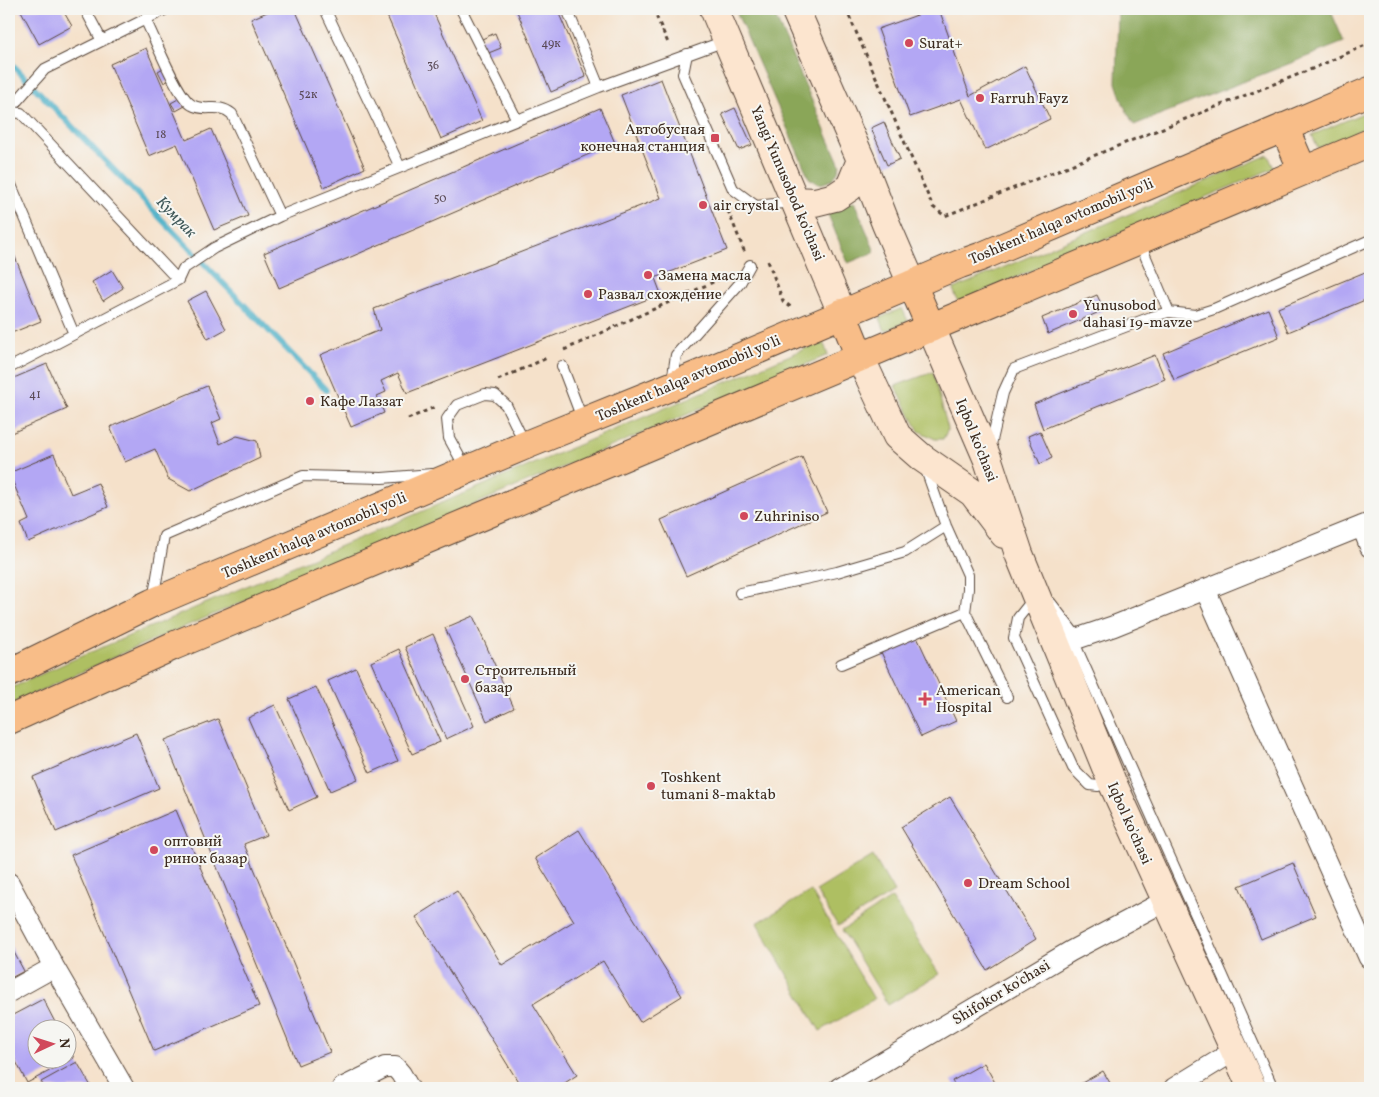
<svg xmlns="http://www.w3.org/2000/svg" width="1379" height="1097" viewBox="0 0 1379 1097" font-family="Vollkorn,serif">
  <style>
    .green { fill: #aebf62; stroke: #747440 }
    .forest { fill: #8aa658; stroke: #62683b }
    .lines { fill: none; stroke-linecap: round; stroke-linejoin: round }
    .stream { stroke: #47aec6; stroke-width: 6 }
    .building { fill: #b3a7f4 }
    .lane-casing { stroke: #574538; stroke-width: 12 }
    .street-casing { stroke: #574538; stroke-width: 22 }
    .secondary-casing { stroke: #574538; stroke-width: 30 }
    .highway-casing { stroke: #574538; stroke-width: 30 }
    .path { stroke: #574538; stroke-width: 3; stroke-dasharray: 4 4; stroke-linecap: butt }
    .lane { stroke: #fff; stroke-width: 10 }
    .street { stroke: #fff; stroke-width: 20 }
    .secondary { stroke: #fce5cf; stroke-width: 28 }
    .highway { stroke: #f8bd88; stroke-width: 28 }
    .poi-dot { fill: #d1495b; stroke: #f6f6f2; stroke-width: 2 }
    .labels { text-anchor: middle; stroke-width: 4; stroke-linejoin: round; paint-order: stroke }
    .number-label { font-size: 12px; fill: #594954 }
    .poi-label { font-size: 15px; fill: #3b2a1e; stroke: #f6f6f2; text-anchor: start }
    .street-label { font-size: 15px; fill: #3b2a1e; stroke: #f6f6f2 }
    .water-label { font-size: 16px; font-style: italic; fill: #3f5859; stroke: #f6f6f2 }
  </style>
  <rect width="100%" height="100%" fill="#f6f6f2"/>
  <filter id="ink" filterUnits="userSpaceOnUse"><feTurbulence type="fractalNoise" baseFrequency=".02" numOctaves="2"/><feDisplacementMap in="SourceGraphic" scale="10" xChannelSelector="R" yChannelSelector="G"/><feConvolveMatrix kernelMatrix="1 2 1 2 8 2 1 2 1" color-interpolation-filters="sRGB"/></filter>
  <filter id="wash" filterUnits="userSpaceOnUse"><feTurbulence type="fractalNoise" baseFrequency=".0096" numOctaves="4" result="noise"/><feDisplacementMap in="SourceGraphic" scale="20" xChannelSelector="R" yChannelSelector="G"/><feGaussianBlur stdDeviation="1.12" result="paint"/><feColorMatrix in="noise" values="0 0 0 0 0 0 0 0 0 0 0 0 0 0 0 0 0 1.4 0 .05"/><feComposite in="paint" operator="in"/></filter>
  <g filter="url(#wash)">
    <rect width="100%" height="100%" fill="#f5e1ca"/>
    <!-- green -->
    <path class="green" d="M1370 110V126L1318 148 1312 135Z
      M1268 155 1274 168 958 302 953 289Z
      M902 308 908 321 885 331 880 318Z
      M823 341 828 355 134 648 9 705V689L70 661Z
      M933 372 948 429 943 439H935L919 431 895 386Z
      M873 856 894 892 838 926 816 891Z
      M811 891 874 999 820 1031 757 923Z
      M892 898 939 974 888 1005 842 930Z"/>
    <!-- forest -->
    <path class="forest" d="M735 9H772L840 165C836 178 832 182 818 184L809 178Z
      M1120 9H1330L1344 42 1134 125 1124 106 1116 83 1118 10Z
      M854 201 875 252 848 263 827 212Z"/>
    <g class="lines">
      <!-- stream -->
      <path class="stream" d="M9 61 326 390"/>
    </g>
    <g id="blocks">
      <!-- building -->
      <path class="building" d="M20 9H62L72 26 39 44Z
        M274 9H295L365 168 324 187 251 19Z
        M384 9H432L482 121 441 139Z
        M516 9H557L586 77 551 92Z
        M934 9H939L970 96 1025 66 1050 119 985 150 961 99 910 117 878 29Z
        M495 33 501 48 486 54 480 40Z
        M146 48 186 140 211 129 248 216 214 230 177 144 149 156 110 64Z
        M165 67 171 79 164 83 158 71Z
        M661 79 727 250 655 278 661 294 407 393 398 373 381 381 386 392 377 396 384 413 351 427 320 355 380 330 374 309 661 198 621 95Z
        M180 98 185 106 176 111 171 103Z
        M600 108 615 143 279 288 264 253Z
        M735 108 752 145 739 150 722 114Z
        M884 122 900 159 887 165 871 128Z
        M9 242 41 321 9 334Z
        M112 270 123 288 103 301 92 282Z
        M1370 270V298L1288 332 1278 308Z
        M206 291 226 329 208 339 187 301Z
        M1097 295 1104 310 1048 334 1042 318Z
        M1268 309 1279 337 1174 380 1163 353Z
        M1155 355 1165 379 1043 429 1034 404Z
        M47 364 67 409 9 434V380Z
        M207 386 221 419 212 423 220 444 237 436 257 441 260 458 190 491 168 479 155 449 125 462 110 427Z
        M1040 431 1052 458 1040 464 1028 436Z
        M54 454 71 494 98 483 108 507 28 542 21 524 29 520 9 473Z
        M802 457 827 512 686 576 661 520Z
        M473 616 514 708 487 721 445 628Z
        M433 634 474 726 446 739 405 647Z
        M916 635 956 721 921 737 881 652Z
        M399 649 440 742 412 754 371 662Z
        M356 668 398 761 370 773 328 681Z
        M316 687 358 779 330 791 289 699Z
        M275 705 317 797 289 810 248 718Z
        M218 719 266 835 244 844 330 1052 298 1065 165 740Z
        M136 733 159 788 56 832 33 777Z
        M950 797 1036 939 987 970 901 827Z
        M176 810 259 1006 154 1051 71 855Z
        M579 830 682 996 640 1022 603 961 533 1004 577 1075 557 1088H522L416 917 457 891 502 965 574 921 535 858Z
        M1293 863 1316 916 1261 939 1239 886Z
        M9 943 24 971 9 979Z
        M43 999 59 1030H38V1060H68V1046L74 1058 27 1083 9 1048V1017Z
        M77 1062 92 1088H45L41 1082Z
        M984 1063 998 1088H956L952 1081Z
        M1103 1071 1113 1088H1073Z"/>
    </g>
  </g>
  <g filter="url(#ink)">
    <use href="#blocks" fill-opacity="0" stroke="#574538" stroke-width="1"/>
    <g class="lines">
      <defs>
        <path id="lane" d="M85 9 102 41
          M325 9 400 167
          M461 9 517 120
          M567 9 599 87
          M145 19C154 36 177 97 192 105 206 113 217 102 232 114L280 216
          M687 54 683 74 733 189 756 206 792 202
          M9 110 45 69 166 9
          M9 112 21 113 178 280
          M9 180 74 334
          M1139 241 1169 312
          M562 366 583 421
          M9 368 178 280 183 269 214 248 280 216 599 87 725 41
          M672 382 676 355 740 283 750 265
          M990 449 1003 393 1014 369 1151 317 1169 312 1195 315 1214 309 1370 240
          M925 467 946 526 968 575V589L965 612 1007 697
          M466 469 449 438 447 419 457 405 485 394 495 395 506 405 525 444
          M740 593 837 572 905 552 946 526
          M1034 598 1018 618 1014 638 1073 768 1090 785 1098 786 1112 782
          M153 600 164 536 303 476 382 478 432 474
          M1073 640 1273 1088
          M841 664 965 612"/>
        <path id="street" d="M1362 526 1370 547
          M1205 589 1369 958
          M1047 606 1073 640 1114 626 1370 523
          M9 883 54 967 124 1088
          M9 992 54 967
          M342 1088 385 1067H395L401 1074 409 1088
          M839 1088 1071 951 1165 901
          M1174 1088 1234 1051"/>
        <path id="secondary" d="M714 9 842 313
          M795 9 861 160 886 224 912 284
          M795 201 815 202 835 197 850 187 861 160
          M931 328 988 460 1019 554 1112 782 1252 1088
          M860 357 897 436 921 457 973 493 1004 534"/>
        <path id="highway" d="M1284 127 1303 171
          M912 284 931 328
          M842 313 860 357
          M9 673 152 603 526 445 672 386 960 264 980 257 1370 91
          M9 720 173 646 1370 143"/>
      </defs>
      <!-- lane casing -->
      <use href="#lane" class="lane-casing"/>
      <!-- street casing -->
      <use href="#street" class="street-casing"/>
      <!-- secondary casing -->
      <use href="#secondary" class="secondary-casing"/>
      <!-- highway casing -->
      <use href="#highway" class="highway-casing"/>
      <!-- path -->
      <path class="path" d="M653 9 669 45
        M846 9 933 207 945 216 1135 139 1312 69 1370 43
        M725 203 745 253
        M768 261 783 301 792 308
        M564 350 722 278
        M498 380 549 357
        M408 419 437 406"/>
      <!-- lane -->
      <use href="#lane" class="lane"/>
      <!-- street -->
      <use href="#street" class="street"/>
      <!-- secondary -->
      <use href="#secondary" class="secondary"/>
      <!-- highway -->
      <use href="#highway" class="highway"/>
    </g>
  </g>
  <!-- markers -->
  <g class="poi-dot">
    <circle cx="909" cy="43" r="5"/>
    <circle cx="980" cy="98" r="5"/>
    <rect x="710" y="133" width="10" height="10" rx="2.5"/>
    <circle cx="703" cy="205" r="5"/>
    <circle cx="648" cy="275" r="5"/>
    <circle cx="588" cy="294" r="5"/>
    <circle cx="1073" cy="314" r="5"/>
    <circle cx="310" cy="401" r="5"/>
    <circle cx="744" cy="516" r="5"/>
    <circle cx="465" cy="679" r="5"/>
    <path d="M922.5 691.5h5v5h5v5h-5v5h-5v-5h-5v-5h5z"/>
    <circle cx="651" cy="786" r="5"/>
    <circle cx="154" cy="850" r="5"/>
    <circle cx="968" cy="883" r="5"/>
  </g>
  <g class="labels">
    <!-- number labels -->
    <g class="number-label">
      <text x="551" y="47">49к</text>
      <text x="433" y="69">36</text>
      <text x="308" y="98">52к</text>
      <text x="161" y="138">18</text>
      <text x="440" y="202">50</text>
      <text x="35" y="398">41</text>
    </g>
    <!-- poi labels -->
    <g class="poi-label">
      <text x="919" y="48">Surat+</text>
      <text x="990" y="103">Farruh Fayz</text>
      <text x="705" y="134" text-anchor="end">Автобусная<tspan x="705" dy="17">конечная станция</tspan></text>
      <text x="713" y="210">air crystal</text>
      <text x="658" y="280">Замена масла</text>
      <text x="598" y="299">Развал схождение</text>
      <text x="1083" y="310">Yunusobod<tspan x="1083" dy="17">dahasi 19-mavze</tspan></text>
      <text x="320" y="406">Кафе Лаззат</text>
      <text x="754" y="521">Zuhriniso</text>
      <text x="475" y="675">Строительный<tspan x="475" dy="17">базар</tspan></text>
      <text x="936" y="695">American<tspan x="936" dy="17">Hospital</tspan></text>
      <text x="661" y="782">Toshkent<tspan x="661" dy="17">tumani 8-maktab</tspan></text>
      <text x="164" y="846">оптовий<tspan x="164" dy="17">ринок базар</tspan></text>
      <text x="978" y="888">Dream School</text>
    </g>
    <!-- street labels -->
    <g class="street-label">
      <text transform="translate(788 183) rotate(67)" y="5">Yangi Yunusobod ko'chasi</text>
      <text transform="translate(1061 221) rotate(-23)" y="5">Toshkent halqa avtomobil yo'li</text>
      <text transform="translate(688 378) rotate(-23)" y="5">Toshkent halqa avtomobil yo'li</text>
      <text transform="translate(977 440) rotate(68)" y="5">Iqbol ko'chasi</text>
      <text transform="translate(314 535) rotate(-23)" y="5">Toshkent halqa avtomobil yo'li</text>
      <text transform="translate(1130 823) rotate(66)" y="5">Iqbol ko'chasi</text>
      <text transform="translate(1001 992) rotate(-31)" y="5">Shifokor ko'chasi</text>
    </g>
    <!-- water labels -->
    <g class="water-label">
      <text transform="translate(177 216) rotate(46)" y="6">Кумрак</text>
    </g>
  </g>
  <!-- margin -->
  <rect width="1379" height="1097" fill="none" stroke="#f6f6f2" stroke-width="30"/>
  <!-- north arrow -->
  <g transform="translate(52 1044) rotate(86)"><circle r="24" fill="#f6f6f2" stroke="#aba49d"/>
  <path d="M0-4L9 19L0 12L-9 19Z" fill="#d1495b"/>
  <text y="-8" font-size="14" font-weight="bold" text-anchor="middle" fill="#3b2a1e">N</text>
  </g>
</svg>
